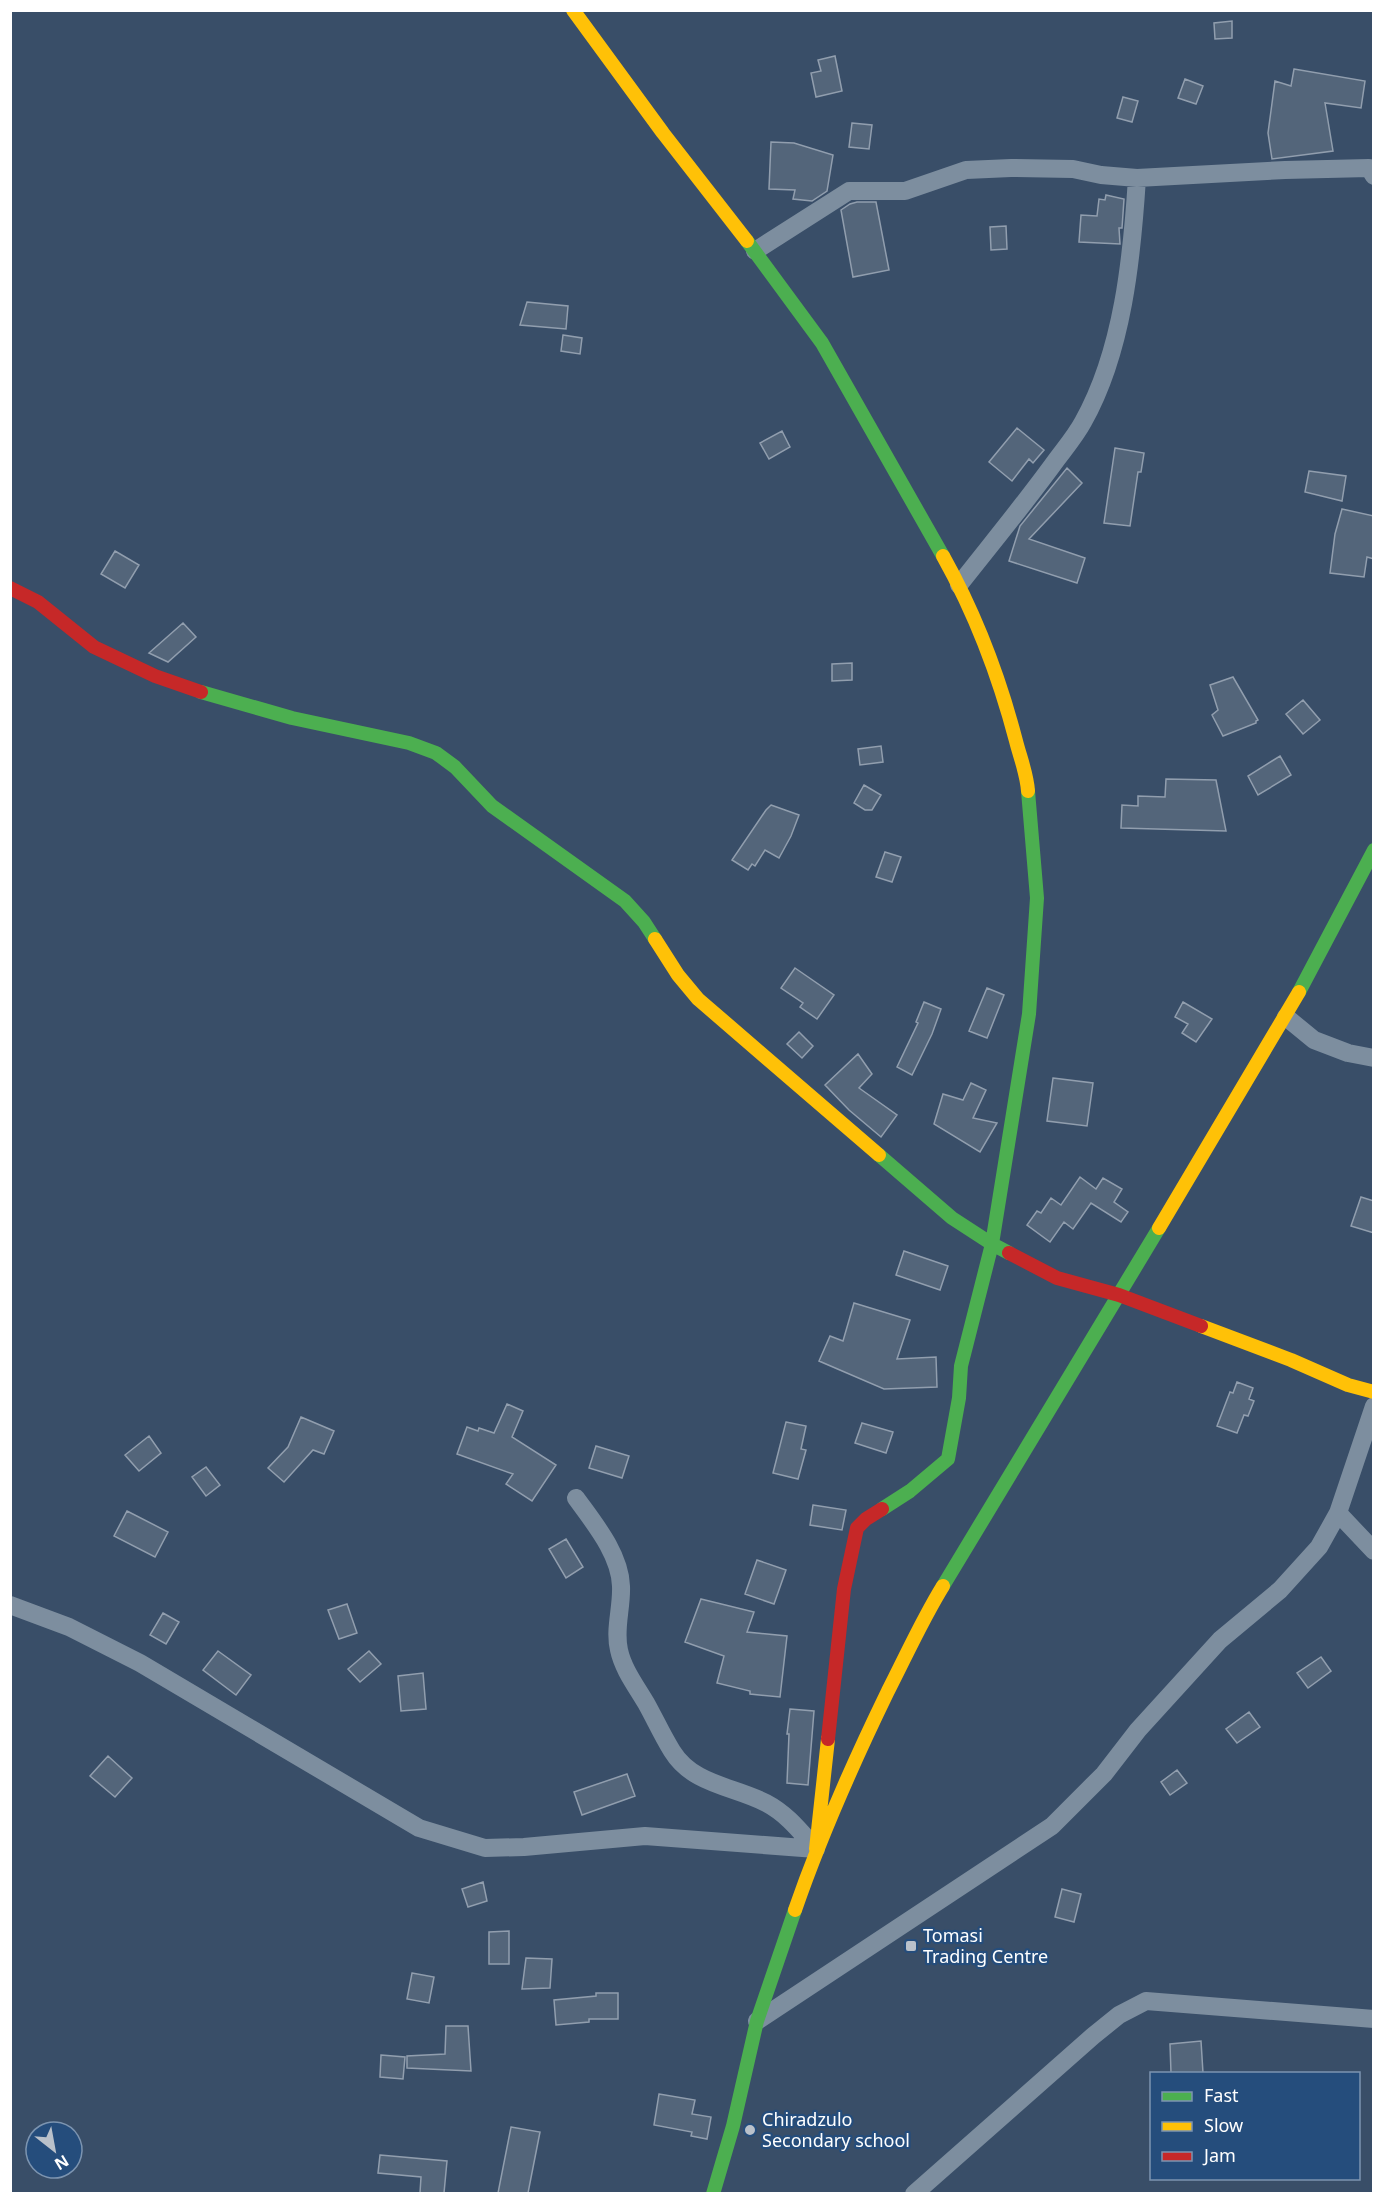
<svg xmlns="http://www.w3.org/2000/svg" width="1384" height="2204" viewBox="0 0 1384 2204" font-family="'Noto Sans',sans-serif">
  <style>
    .building { fill: #53657a; stroke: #919eae; stroke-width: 1.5 }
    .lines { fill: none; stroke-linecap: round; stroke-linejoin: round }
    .street { stroke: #7d8e9f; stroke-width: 18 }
    .fast { stroke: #4caf50; stroke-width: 14 }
    .slow { stroke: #ffc107; stroke-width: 14 }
    .jam { stroke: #c62828; stroke-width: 14 }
    .poi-dot { fill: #bac1ca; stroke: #254d7c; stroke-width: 2 }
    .labels { text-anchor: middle; stroke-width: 4.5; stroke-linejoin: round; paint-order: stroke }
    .poi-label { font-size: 18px; fill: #fff; stroke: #254d7c; text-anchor: start }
  </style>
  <rect width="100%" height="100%" fill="#394e68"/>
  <!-- building -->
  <path class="building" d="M1232 21V38L1215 39 1214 23Z
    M835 56 842 91 816 97 811 73 821 71 818 60Z
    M1294 69 1365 81 1361 108 1325 103 1333 151 1272 159 1268 133 1275 81 1291 86Z
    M1185 79 1203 86 1196 104 1178 98Z
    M1123 97 1138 101 1132 122 1117 118Z
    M852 123 872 125 869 149 849 147Z
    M771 142 794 143 833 155 827 191 812 201 793 199 795 190 769 189Z
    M1106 195 1124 199 1122 228H1119L1120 244 1079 242 1081 215 1097 216 1099 199 1105 200Z
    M857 202H876L889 270 853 277 841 210 850 204Z
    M1006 226 1007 249 991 250 990 227Z
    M527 302 568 306 566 329 520 325Z
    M563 335 582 338 580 354 561 351Z
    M1017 428 1044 450 1033 463 1029 459 1012 481 989 462Z
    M782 431 790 447 769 459 760 443Z
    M1115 448 1144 453 1141 472H1138L1130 526 1104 523Z
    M1067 468 1082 483 1029 539 1085 558 1077 583 1009 561 1020 526Z
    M1309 471 1346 476 1342 501 1305 492Z
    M1342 509 1374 516V559L1367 557 1364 577 1330 573 1335 534Z
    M115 551 139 565 125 588 101 574Z
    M183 623 196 637 168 662 149 653Z
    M852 663V680L832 681V664Z
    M1233 677 1258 720 1256 721V723L1223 736 1212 715 1218 710 1210 685Z
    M1303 700 1320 720 1303 734 1286 714Z
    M881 746 883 762 860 765 858 749Z
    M1280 756 1291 775 1258 795 1248 776Z
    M1166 779 1216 780 1226 831 1121 828 1122 805 1138 806V796L1165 797Z
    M864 785 881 795 872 810H865L854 803Z
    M771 805 799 815 791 836 779 858 765 850 755 866 752 864 748 870 732 860 766 810Z
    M885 852 901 857 892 882 876 877Z
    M795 968 834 995 817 1019 800 1007 803 1003 781 988Z
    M987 988 1004 995 987 1038 969 1031Z
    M924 1002 941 1009 932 1034 912 1075 897 1067 918 1023 916 1022Z
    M1183 1002 1212 1019 1196 1042 1182 1033 1188 1024 1175 1017Z
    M799 1032 813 1046 802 1058 787 1044Z
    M858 1054 872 1074 859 1088 897 1115 881 1137 849 1110 825 1085Z
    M1053 1078 1093 1083 1087 1126 1047 1121Z
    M971 1083 986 1090 973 1118 997 1123 980 1152 934 1124 943 1094 963 1100Z
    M1080 1177 1096 1189 1103 1178 1122 1189 1114 1202 1128 1212 1121 1222 1091 1203 1073 1229 1064 1222 1050 1242 1027 1225 1037 1211 1041 1213 1051 1198 1061 1205Z
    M1361 1197 1374 1201V1233L1351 1226Z
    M904 1251 948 1266 940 1290 896 1275Z
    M854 1303 910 1320 897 1359 936 1357 937 1387 884 1389 819 1361 830 1336 843 1341Z
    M1237 1382 1253 1388 1249 1399 1254 1401 1248 1416 1244 1415 1237 1433 1217 1426 1230 1392 1233 1393Z
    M507 1404 523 1411 512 1437 556 1465 532 1501 506 1484 513 1474 457 1454 467 1427 478 1431 479 1428 494 1433Z
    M301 1417 334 1431 324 1454 313 1450 284 1482 268 1468 288 1447Z
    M786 1422 806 1426 801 1449 806 1450 798 1479 773 1473Z
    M862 1423 893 1432 886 1453 855 1443Z
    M149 1436 161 1453 139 1471 125 1455Z
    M596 1446 629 1456 622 1478 589 1468Z
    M206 1467 220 1485 206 1496 192 1477Z
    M813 1505 846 1510 842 1530 810 1525Z
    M127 1511 168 1532 155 1557 114 1536Z
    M566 1539 583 1567 566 1578 549 1549Z
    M757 1560 786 1570 774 1604 745 1594Z
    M701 1599 754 1612 747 1632 787 1636 780 1697 750 1694V1691L717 1683 724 1656 685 1642Z
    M347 1604 357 1633 339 1639 328 1610Z
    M163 1613 179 1622 166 1644 150 1635Z
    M218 1651 251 1675 236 1695 203 1670Z
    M369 1651 381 1664 360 1682 348 1669Z
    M1321 1657 1331 1671 1308 1688 1297 1673Z
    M423 1673 426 1709 401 1711 398 1676Z
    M790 1709 814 1711 808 1785 787 1783 789 1734H787Z
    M1249 1712 1260 1727 1237 1743 1226 1729Z
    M108 1756 132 1778 115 1797 90 1776Z
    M1177 1770 1187 1783 1170 1795 1161 1782Z
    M627 1774 635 1796 582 1815 574 1792Z
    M483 1882 487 1901 468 1907 462 1889Z
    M1062 1889 1081 1894 1074 1922 1055 1917Z
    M509 1931V1964H489V1932Z
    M526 1958 552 1959 550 1988 522 1989Z
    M412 1973 434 1977 429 2003 407 1999Z
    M596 1993H618V2019H589V2022L556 2025 554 2000 596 1996Z
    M446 2026H468L471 2071 407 2068V2056L445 2054Z
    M1201 2041 1203 2073H1171L1170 2044Z
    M381 2055 405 2057 403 2079 380 2077Z
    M659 2094 695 2100 692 2114 711 2117 707 2139 691 2136 692 2132 654 2125Z
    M511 2127 540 2132 528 2193H498Z
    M380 2155 447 2161 444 2193H420L421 2177 378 2173Z"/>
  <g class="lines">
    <!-- street -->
    <path class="street" d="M755 251 849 191H905L966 170 1011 168 1073 169 1101 175 1137 178 1285 170 1369 168 1374 176
      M959 585C992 543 1026 502 1057 459 1066 447 1076 435 1083 422 1123 351 1132 257 1137 178
      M1286 1017 1314 1040 1348 1053 1374 1058
      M576 1498C594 1523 620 1554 621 1586 622 1608 614 1629 619 1650 623 1669 636 1686 646 1703 655 1719 662 1735 672 1751 693 1785 733 1786 766 1803 787 1814 800 1831 816 1849
      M1338 1513 1374 1551
      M10 1605 69 1627 140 1663 419 1828 485 1848 524 1847 645 1836 816 1849
      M757 2021 1052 1826 1104 1774 1138 1730 1220 1640 1280 1590 1319 1547 1338 1513 1374 1406
      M914 2194 1093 2036 1119 2015 1146 2001 1374 2019"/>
    <!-- fast -->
    <path class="fast" d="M747 241 822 343 943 556
      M201 692 292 718 409 743 436 753 455 767 492 806 625 901 644 922 655 939
      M1299 992 1374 850
      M879 1155 952 1218 992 1244 961 1366 959 1398 948 1459 910 1491 882 1509
      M1009 1253 992 1244 1029 1014 1037 898 1028 791
      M943 1586 1159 1228
      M713 2194 733 2126 757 2021 795 1910"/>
    <!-- slow -->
    <path class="slow" d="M573 10 663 133 747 241
      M943 556C976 615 999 676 1016 741 1020 757 1027 774 1028 791
      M655 939 678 975 698 999 879 1155
      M1159 1228 1299 992
      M1201 1326 1291 1360 1348 1385 1374 1392
      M816 1849 828 1739
      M795 1910C821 1835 853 1763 888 1691 906 1656 922 1620 943 1586"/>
    <!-- jam -->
    <path class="jam" d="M10 588 38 602 94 647 155 676 201 692
      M1009 1253 1057 1278 1119 1295 1201 1326
      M828 1739 844 1589 857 1528 866 1519 882 1509"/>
  </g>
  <!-- markers -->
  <g class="poi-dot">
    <rect x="905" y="1940" width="12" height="12" rx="3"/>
    <circle cx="750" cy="2130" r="6"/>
  </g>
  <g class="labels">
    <!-- poi labels -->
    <g class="poi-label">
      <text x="923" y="1942">Tomasi<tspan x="923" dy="21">Trading Centre</tspan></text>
      <text x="762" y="2126">Chiradzulo<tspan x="762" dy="21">Secondary school</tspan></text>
    </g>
  </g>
  <!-- border -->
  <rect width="1384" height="2204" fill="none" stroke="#ffffff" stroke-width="24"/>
  <!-- legend -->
  <rect x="1150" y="2072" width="210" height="108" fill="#254d7c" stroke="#7c94b0" stroke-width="1.5"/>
  <rect x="1162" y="2092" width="30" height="9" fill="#4caf50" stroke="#7c94b0" stroke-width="1.5"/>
  <text x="1204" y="2102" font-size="18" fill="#ffffff">Fast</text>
  <rect x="1162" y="2122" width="30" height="9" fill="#ffc107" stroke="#7c94b0" stroke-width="1.5"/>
  <text x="1204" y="2132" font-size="18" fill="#ffffff">Slow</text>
  <rect x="1162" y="2152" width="30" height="9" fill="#c62828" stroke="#7c94b0" stroke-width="1.5"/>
  <text x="1204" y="2162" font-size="18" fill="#ffffff">Jam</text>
  <!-- north arrow -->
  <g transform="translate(54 2150) rotate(149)"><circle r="28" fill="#254d7c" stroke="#7c94b0" stroke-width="1.5"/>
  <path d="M0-4.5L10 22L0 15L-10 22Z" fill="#bac1ca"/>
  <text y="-9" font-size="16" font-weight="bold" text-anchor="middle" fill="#ffffff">N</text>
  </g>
</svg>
